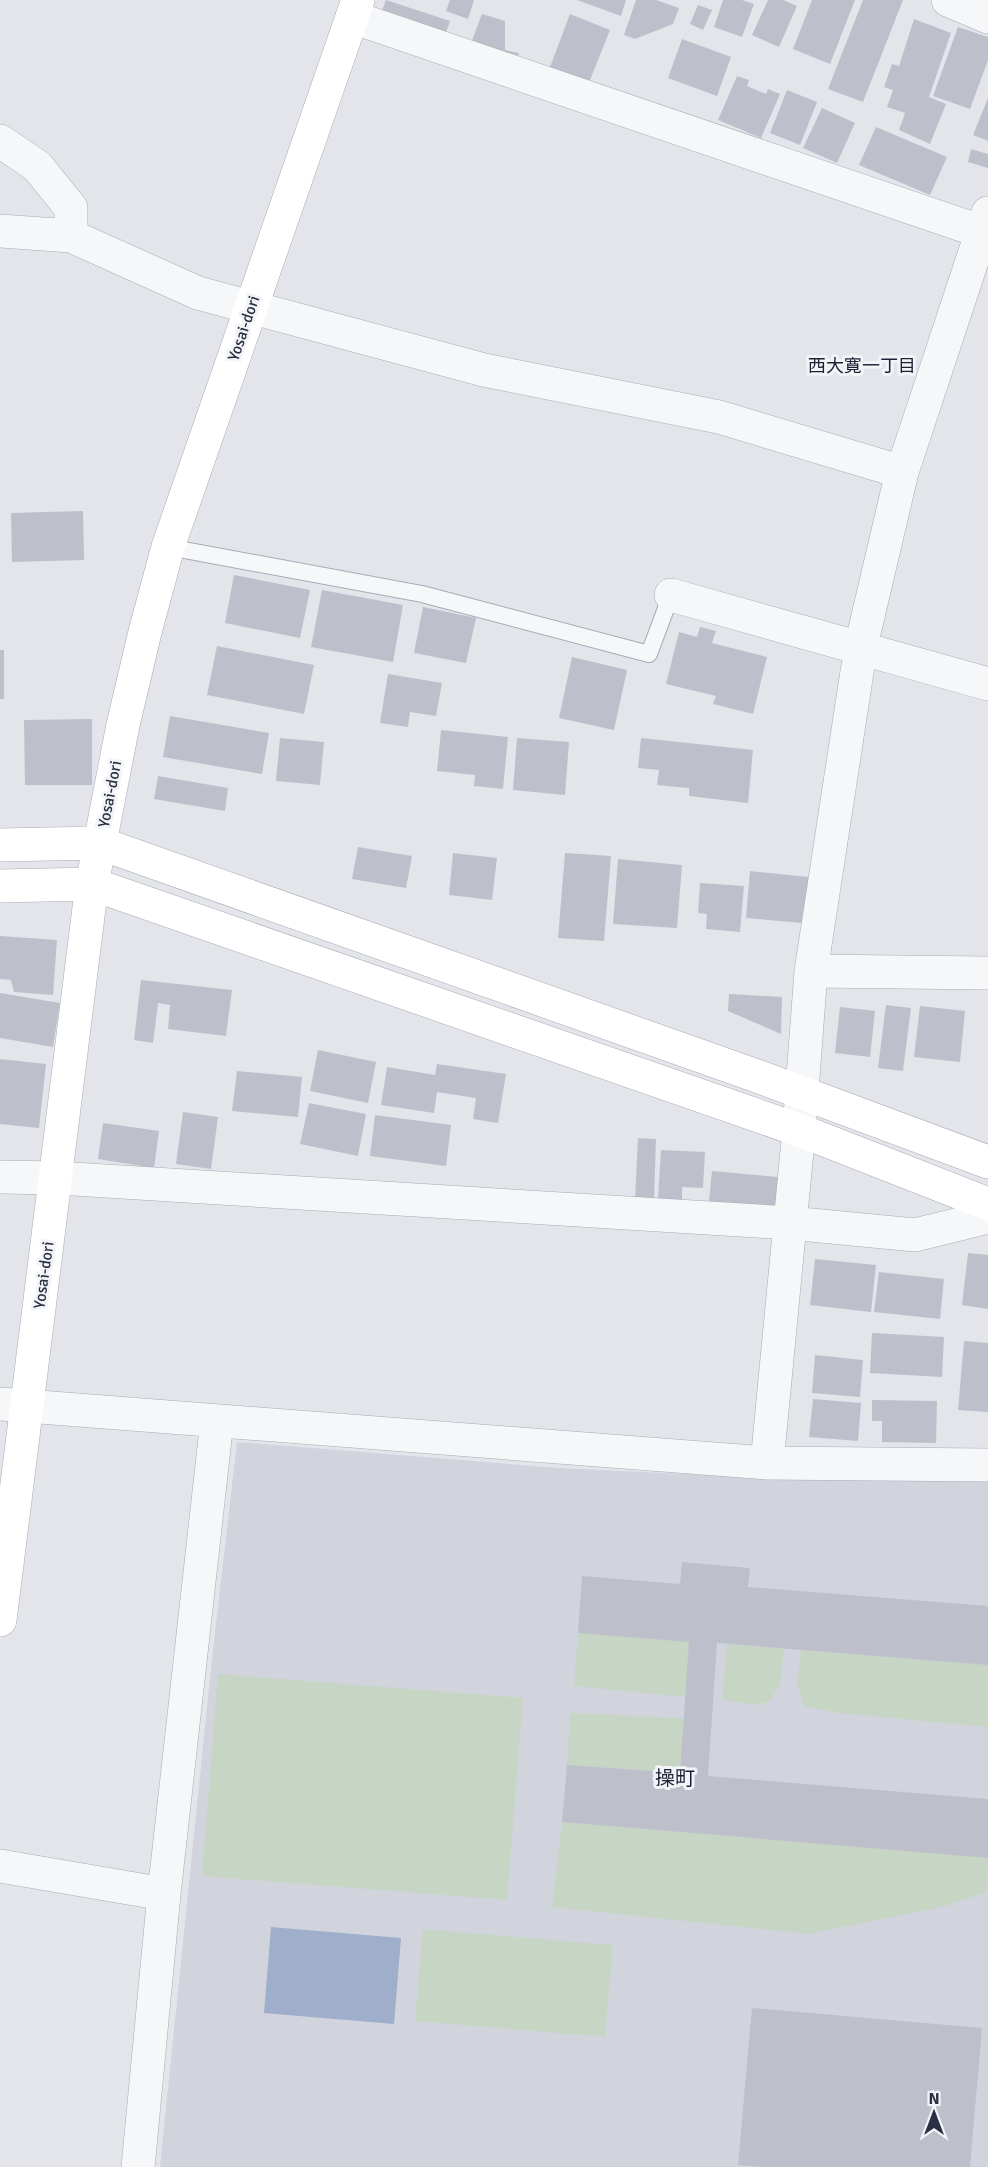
<svg xmlns="http://www.w3.org/2000/svg" width="988" height="2167" viewBox="0 0 988 2167" font-family="Signika,'Noto Sans JP',sans-serif">
  <style>
    .built { fill: #d1d4dd }
    .green { fill: #c6d5c4 }
    .water { fill: #9eaecb }
    .building { fill: #bdc0cb }
    .lines { fill: none; stroke-linecap: round; stroke-linejoin: round }
    .lane-casing { stroke: #a8abb5; stroke-width: 18 }
    .street-casing { stroke: #a8abb5; stroke-width: 34 }
    .secondary-casing { stroke: #a8abb5; stroke-width: 34 }
    .lane { stroke: #f6f7f9; stroke-width: 16 }
    .street { stroke: #f6f7f9; stroke-width: 33 }
    .secondary { stroke: #fff; stroke-width: 33 }
    .labels { text-anchor: middle; stroke-width: 6; stroke-linejoin: round; paint-order: stroke }
    .street-label { font-size: 16px; fill: #2a3043; stroke: #f3f4f8 }
    .neighbourhood-label { font-size: 18px; fill: #1c2234; stroke: #f3f4f8 }
    .quarter-label { font-size: 20px; fill: #1c2234; stroke: #f3f4f8 }
  </style>
  <rect width="100%" height="100%" fill="#e3e5eb"/>
  <!-- built -->
  <path class="built" d="M237 1442 559 1468 812 1480 988 1479V2167H160L211 1668Z"/>
  <!-- green -->
  <path class="green" d="M578 1633 689 1642 686 1697 574 1686Z
    M727 1644 784 1649 780 1684 770 1701 757 1705 722 1700Z
    M801 1650 988 1665V1727L837 1713 805 1706 797 1685Z
    M218 1674 523 1698 507 1900 202 1876Z
    M570 1713 684 1718 680 1773 567 1765Z
    M562 1822 988 1858 986 1892 942 1907 808 1934 552 1907Z
    M423 1929 613 1945 605 2037 415 2021Z"/>
  <!-- water -->
  <path class="water" d="M271 1927 401 1938 394 2024 264 2013Z"/>
  <!-- building -->
  <path class="building" d="M386 0 450 21 442 44 378 21Z
    M450 0H474L468 19 446 11Z
    M577 0H626L621 16Z
    M636 0H656L679 8 673 24 635 39 624 35Z
    M723 0H742L754 4 742 37 714 27Z
    M768 0H783L797 6 779 47 752 35Z
    M812 0H855L830 64 793 49Z
    M863 0H903L863 102 828 89Z
    M698 5 712 10 703 30 690 24Z
    M482 14 505 21V50L519 53 513 68 468 51Z
    M570 14 610 30 586 90 547 75Z
    M914 19 951 33 929 97 946 104 930 144 899 130 905 113 887 107 893 90 884 87 892 64 899 66Z
    M958 27 988 37V60L970 109 933 96Z
    M682 39 731 57 717 96 668 78Z
    M737 76 749 80 747 86 766 94 768 89 780 94 761 138 718 120Z
    M787 90 817 102 800 145 770 133Z
    M988 98V141L973 135Z
    M822 108 855 123 837 163 803 148Z
    M876 127 947 157 930 195 859 165Z
    M971 149 988 154V168L968 162Z
    M83 511 84 560 12 562 11 513Z
    M234 575 310 590 300 638 225 623Z
    M322 590 403 605 393 662 311 647Z
    M423 607 476 618 466 663 414 653Z
    M700 627 716 631 712 643 767 657 753 714 713 704 716 696 666 684 679 632 697 637Z
    M217 646 314 665 304 714 207 695Z
    M0 650H4V699H0Z
    M572 657 627 670 614 730 559 718Z
    M388 674 442 683 436 716 410 712 408 727 380 723Z
    M170 716 269 733 262 774 163 757Z
    M92 719V785H25L24 720Z
    M441 730 508 737 503 789 474 786 475 775 437 771Z
    M280 738 324 742 320 785 276 781Z
    M517 738 569 742 565 795 513 790Z
    M641 738 753 750 748 803 689 796V788L657 785 659 770 638 768Z
    M158 776 228 788 225 811 154 799Z
    M358 847 412 856 406 888 352 879Z
    M453 853 497 858 492 900 449 895Z
    M565 853 611 856 604 941 558 938Z
    M618 859 682 865 677 928 613 924Z
    M750 871 818 878 814 924 746 918Z
    M700 883 744 886 740 932 706 929 707 914 698 913Z
    M0 936 57 940 53 995 14 992 11 980 0 979Z
    M141 980 232 990 226 1036 168 1029 170 1005 158 1003 153 1043 134 1040Z
    M0 993 60 1003 53 1047 0 1038Z
    M729 994 782 997 781 1034 728 1011Z
    M886 1005 911 1008 903 1071 878 1068Z
    M920 1006 965 1011 960 1062 914 1057Z
    M840 1007 875 1011 870 1057 835 1053Z
    M318 1050 376 1062 368 1103 310 1091Z
    M0 1059 46 1064 39 1128 0 1124Z
    M437 1064 506 1074 498 1123 473 1119 476 1098 437 1092 434 1113 381 1105 387 1067 435 1075Z
    M237 1071 302 1077 298 1117 232 1111Z
    M309 1103 366 1114 358 1156 300 1144Z
    M183 1112 218 1117 211 1169 176 1164Z
    M375 1115 451 1125 446 1166 370 1156Z
    M103 1123 159 1131 154 1168 98 1159Z
    M638 1138 656 1139 654 1200 635 1199Z
    M661 1150 705 1152 703 1188 682 1187V1200L658 1198Z
    M712 1171 778 1177 774 1217 708 1211Z
    M968 1253 988 1255V1309L962 1305Z
    M815 1259 876 1265 871 1312 810 1305Z
    M879 1272 944 1279 940 1319 874 1312Z
    M872 1333 944 1337 942 1377 870 1373Z
    M964 1341 988 1343V1412L958 1410Z
    M815 1355 863 1360 860 1397 812 1393Z
    M813 1399 861 1403 858 1441 809 1437Z
    M872 1400 937 1401 936 1443 882 1442V1421H872Z
    M682 1562 750 1568 748 1587 988 1606V1665L717 1643 708 1776 988 1799V1858L562 1822 567 1765 680 1773 689 1642 578 1633 582 1576 680 1584Z
    M752 2008 982 2028 970 2167H765L738 2165Z"/>
  <g class="lines">
    <defs>
      <path id="lane" d="M168 547 422 594 649 654 671 595"/>
      <path id="street" d="M948 0 988 17
        M352 17 988 234
        M0 141 37 166 71 208V236
        M0 231 71 236 198 293 484 370 719 417 902 472
        M671 595 988 684
        M811 971 988 973
        M0 1177 57 1178 790 1223 915 1235 988 1217
        M0 1404 767 1463 988 1465
        M767 1463 799 1130 811 971 861 646 902 472 988 213
        M0 1866 164 1894
        M138 2167 164 1894 217 1421"/>
      <path id="secondary" d="M0 845 99 843 754 1075 988 1162
        M0 886 92 884 799 1130 988 1204
        M0 1620 92 884 123 725 145 632 168 547 358 0"/>
    </defs>
    <!-- lane casing -->
    <use href="#lane" class="lane-casing"/>
    <!-- street casing -->
    <use href="#street" class="street-casing"/>
    <!-- secondary casing -->
    <use href="#secondary" class="secondary-casing"/>
    <!-- lane -->
    <use href="#lane" class="lane"/>
    <!-- street -->
    <use href="#street" class="street"/>
    <!-- secondary -->
    <use href="#secondary" class="secondary"/>
  </g>
  <g class="labels">
    <!-- street labels -->
    <g class="street-label">
      <text transform="translate(243 328) rotate(-71)" y="6">Yosai-dori</text>
      <text transform="translate(109 794) rotate(-79)" y="6">Yosai-dori</text>
      <text transform="translate(43 1275) rotate(-82)" y="6">Yosai-dori</text>
    </g>
    <!-- neighbourhood labels -->
    <g class="neighbourhood-label">
      <text x="862" y="372">西大寛一丁目</text>
    </g>
    <!-- quarter labels -->
    <g class="quarter-label">
      <text x="675" y="1785">操町</text>
    </g>
  </g>
  <!-- north arrow -->
  <g transform="translate(934 2113)" stroke="#f3f4f8" stroke-width="4.5" paint-order="stroke">
  <path d="M0-4.5L10 22L0 15L-10 22Z" fill="#2a3043"/>
  <text y="-9" font-size="16" font-weight="bold" text-anchor="middle" fill="#2a3043">N</text>
  </g>
</svg>
